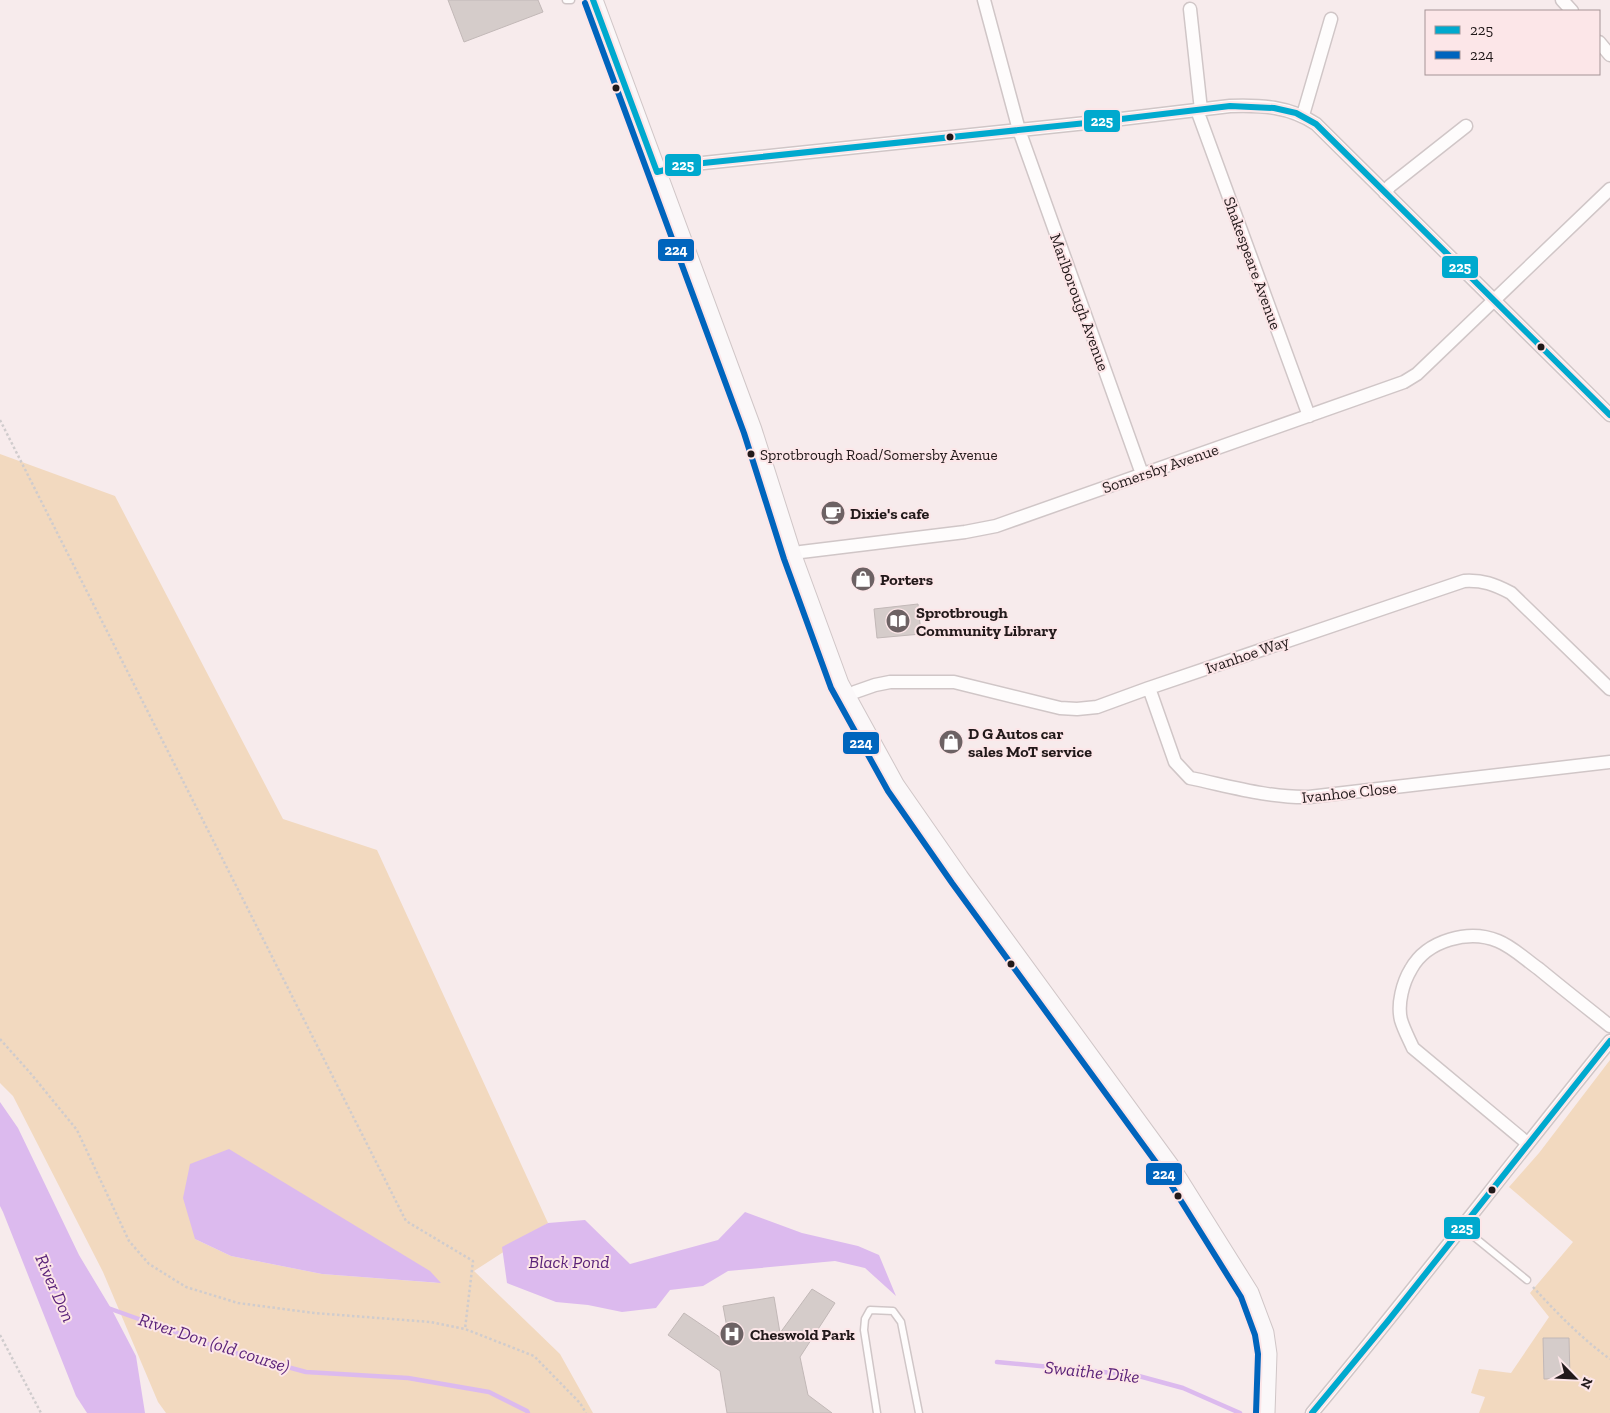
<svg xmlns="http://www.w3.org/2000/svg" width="1610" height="1413" viewBox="0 0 1610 1413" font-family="'Zilla Slab',serif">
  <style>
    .green { fill: #f2d9bf; fill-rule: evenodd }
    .water { fill: #dcbaee }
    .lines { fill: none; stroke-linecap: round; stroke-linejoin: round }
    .stream { stroke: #dcbaee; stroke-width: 4.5 }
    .building { fill: #d5ccca; stroke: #c2b8b7 }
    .lane-casing { stroke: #d0c6c7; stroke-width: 9 }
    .street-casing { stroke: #d0c6c7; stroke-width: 15 }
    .secondary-casing { stroke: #d0c6c7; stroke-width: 21 }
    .path { stroke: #d0cccd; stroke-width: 2.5; stroke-dasharray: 2.5 2.5; stroke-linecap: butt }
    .lane { stroke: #fefcfc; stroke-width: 6 }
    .street { stroke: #fefcfc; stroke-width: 12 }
    .secondary { stroke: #fbf8f9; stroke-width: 19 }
    .bus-1-casing { stroke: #fce6e8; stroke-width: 10 }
    .bus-2-casing { stroke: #fce6e8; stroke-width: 10 }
    .bus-1 { stroke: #00a9ce; stroke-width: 6 }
    .bus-2 { stroke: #0065bd; stroke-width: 6 }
    .bus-dot { fill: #22191a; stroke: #fce6e8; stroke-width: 2 }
    .labels { text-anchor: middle; stroke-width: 4; stroke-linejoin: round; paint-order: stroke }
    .bus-label { font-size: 15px; fill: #22191a; stroke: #fce6e8; text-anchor: start }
    .street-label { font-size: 16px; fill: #22191a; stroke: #fce6e8 }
    .poi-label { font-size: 16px; font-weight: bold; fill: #22191a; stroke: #fce6e8; text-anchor: start }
    .water-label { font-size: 18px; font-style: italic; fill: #5a2279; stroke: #fce6e8 }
    .line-badge { stroke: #fce6e8; stroke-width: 2 }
    .badge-label { font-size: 14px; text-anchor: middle; font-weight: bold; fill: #fff }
  </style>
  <rect width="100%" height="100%" fill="#f7ebec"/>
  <!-- green -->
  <path class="green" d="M0 454 115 496 283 819 377 850 548 1223 474 1271 560 1354 593 1413H166L158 1402 103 1272 13 1096 0 1083ZM195 1239 440 1283 322 1274 231 1256Z
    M1610 1060V1413H1479L1485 1397 1471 1393 1479 1369 1511 1373 1549 1317 1530 1293 1573 1242 1509 1187 1539 1153Z"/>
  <!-- water -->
  <path class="water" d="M0 1102 18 1128 79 1255 112 1310 136 1356 145 1413H87L76 1396 3 1212 0 1206Z
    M229 1149 430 1271 441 1283 322 1274 231 1256 195 1239 183 1198 190 1164Z
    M745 1212 802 1233 858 1246 879 1255 896 1296 865 1268 835 1261 728 1271 703 1286 670 1290 656 1308 622 1312 588 1305 556 1302 507 1283 502 1247 548 1223 585 1220 630 1264 718 1240Z"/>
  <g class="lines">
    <!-- stream -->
    <path class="stream" d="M108 1308 228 1351 306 1372 408 1378 489 1392 527 1411 528 1413
      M997 1362 1135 1375 1183 1388 1240 1413"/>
  </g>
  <!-- building -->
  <path class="building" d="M448 0H538L543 12 464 42Z
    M918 604 921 634 877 638 874 609Z
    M812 1289 835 1303 800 1357 808 1395 832 1413H727L720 1371 668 1335 684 1313 730 1344 723 1306 774 1297 780 1333Z
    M1543 1338H1569L1570 1378 1544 1379Z"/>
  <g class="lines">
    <defs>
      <path id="lane" d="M566 0H571
        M1462 1227 1527 1280
        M877 1413 864 1330 865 1319 870 1310 893 1311 901 1322 919 1413"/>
      <path id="street" d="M984 0 1019 130 1142 474
        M1562 0 1572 11
        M1190 9 1201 110
        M1599 42 1610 55
        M1197 110 1309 416
        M1303 115 1331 19
        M657 172 684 165 1096 122 1230 106C1261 105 1289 106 1316 124L1610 415
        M1385 193 1390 186 1466 126
        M792 556 801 552 965 532 996 526 1404 382 1417 374 1610 189
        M1149 688 1175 762 1190 778C1229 786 1269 798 1309 797L1610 762
        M846 697 855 692 875 685 890 682H954L1060 708 1077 709 1097 707 1149 688 1464 581C1483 580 1494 584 1511 593L1610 689
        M1527 1143 1413 1048C1409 1039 1404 1030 1401 1020 1397 1004 1403 982 1411 969 1427 940 1469 929 1498 941 1513 947 1526 960 1539 969 1562 988 1586 1007 1610 1026
        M1312 1413C1414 1291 1510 1164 1610 1041"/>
      <path id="secondary" d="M593 0 752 430 792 556 839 684 895 786 959 878 1170 1167 1249 1293 1264 1333 1267 1354 1265 1413"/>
    </defs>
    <!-- lane casing -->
    <use href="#lane" class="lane-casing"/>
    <!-- street casing -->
    <use href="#street" class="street-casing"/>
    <!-- secondary casing -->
    <use href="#secondary" class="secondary-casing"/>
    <!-- path -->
    <path class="path" d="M0 420 406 1221 473 1261 465 1329
      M0 1039 32 1075 77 1130 129 1241 149 1264 186 1287 238 1303 314 1313 430 1322 465 1329 534 1356 580 1403 586 1413
      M1533 1287C1557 1313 1581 1338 1610 1359
      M0 1335 41 1413"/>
    <!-- lane -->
    <use href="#lane" class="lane"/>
    <!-- street -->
    <use href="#street" class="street"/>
    <!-- secondary -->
    <use href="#secondary" class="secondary"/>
    <defs>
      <path id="bus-1" d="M593 0 657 172 684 165 1096 122 1230 106 1274 108 1296 113 1316 124 1610 415
        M1312 1413 1388 1321 1610 1041"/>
      <path id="bus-2" d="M585 3 744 433 784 559 831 688 888 791 952 883 1163 1172 1241 1297 1255 1335 1258 1354 1256 1413"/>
    </defs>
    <!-- bus-1 casing -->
    <use href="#bus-1" class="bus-1-casing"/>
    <!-- bus-2 casing -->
    <use href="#bus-2" class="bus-2-casing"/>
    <!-- bus-1 -->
    <use href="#bus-1" class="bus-1"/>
    <!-- bus-2 -->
    <use href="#bus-2" class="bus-2"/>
  </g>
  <!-- icons -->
  <defs>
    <symbol id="cafe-disc" viewBox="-11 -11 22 22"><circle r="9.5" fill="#6d6264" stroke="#fce6e8"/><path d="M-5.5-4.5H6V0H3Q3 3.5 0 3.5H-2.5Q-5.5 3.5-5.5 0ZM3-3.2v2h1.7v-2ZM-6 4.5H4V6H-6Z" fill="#fff"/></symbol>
    <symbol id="shop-disc" viewBox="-11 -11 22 22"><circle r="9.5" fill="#6d6264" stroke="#fce6e8"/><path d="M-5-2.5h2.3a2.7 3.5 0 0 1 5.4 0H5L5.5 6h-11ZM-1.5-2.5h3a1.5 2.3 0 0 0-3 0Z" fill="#fff"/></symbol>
    <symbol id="library-disc" viewBox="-11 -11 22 22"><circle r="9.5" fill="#6d6264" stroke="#fce6e8"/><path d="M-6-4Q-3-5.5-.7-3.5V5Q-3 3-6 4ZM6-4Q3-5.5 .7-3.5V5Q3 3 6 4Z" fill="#fff"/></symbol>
    <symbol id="hospital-disc" viewBox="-11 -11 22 22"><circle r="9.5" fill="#6d6264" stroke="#fce6e8"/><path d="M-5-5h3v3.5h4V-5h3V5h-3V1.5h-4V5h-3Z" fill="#fff"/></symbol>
  </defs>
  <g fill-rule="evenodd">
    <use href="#cafe-disc" x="819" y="499" width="28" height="28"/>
    <use href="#shop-disc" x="849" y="565" width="28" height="28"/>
    <use href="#library-disc" x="884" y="607" width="28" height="28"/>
    <use href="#shop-disc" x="937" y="728" width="28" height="28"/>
    <use href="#hospital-disc" x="718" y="1320" width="28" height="28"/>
  </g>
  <!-- markers -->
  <g class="bus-dot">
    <circle cx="616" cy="88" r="4.5"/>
    <circle cx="950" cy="137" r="4.5"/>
    <circle cx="1541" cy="347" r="4.5"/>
    <circle cx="751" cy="454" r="4.5"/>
    <circle cx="1011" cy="964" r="4.5"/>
    <circle cx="1492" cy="1190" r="4.5"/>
    <circle cx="1178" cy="1196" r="4.5"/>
  </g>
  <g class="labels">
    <!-- bus labels -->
    <g class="bus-label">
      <text x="760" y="460">Sprotbrough Road/Somersby Avenue</text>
    </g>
    <!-- street labels -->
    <g class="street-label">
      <text transform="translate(1253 263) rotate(70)" y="6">Shakespeare Avenue</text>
      <text transform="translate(1080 302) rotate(70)" y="6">Marlborough Avenue</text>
      <text transform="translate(1160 468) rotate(-19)" y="6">Somersby Avenue</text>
      <text transform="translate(1247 654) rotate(-19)" y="6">Ivanhoe Way</text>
      <text transform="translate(1349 792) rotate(-6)" y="6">Ivanhoe Close</text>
    </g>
    <!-- poi labels -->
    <g class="poi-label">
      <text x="850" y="519">Dixie's cafe</text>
      <text x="880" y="585">Porters</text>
      <text x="916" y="618">Sprotbrough<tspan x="916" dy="18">Community Library</tspan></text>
      <text x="968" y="739">D G Autos car<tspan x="968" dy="18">sales MoT service</tspan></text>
      <text x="750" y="1340">Cheswold Park</text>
    </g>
    <!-- water labels -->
    <g class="water-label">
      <text x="569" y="1268">Black Pond</text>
      <text transform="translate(55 1288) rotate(66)" y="6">River Don</text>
      <text transform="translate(214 1343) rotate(18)" y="6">River Don (old course)</text>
      <text transform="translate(1092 1372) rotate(6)" y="6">Swaithe Dike</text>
    </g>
  </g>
  <g class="line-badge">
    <rect x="1083" y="109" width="38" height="24" rx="5" fill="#00a9ce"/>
    <rect x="664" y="153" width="38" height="24" rx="5" fill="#00a9ce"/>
    <rect x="657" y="238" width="38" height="24" rx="5" fill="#0065bd"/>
    <rect x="1441" y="255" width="38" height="24" rx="5" fill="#00a9ce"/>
    <rect x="842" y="731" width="38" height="24" rx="5" fill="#0065bd"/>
    <rect x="1145" y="1162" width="38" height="24" rx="5" fill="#0065bd"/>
    <rect x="1443" y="1216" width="38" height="24" rx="5" fill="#00a9ce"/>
  </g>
  <g class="badge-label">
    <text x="1102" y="126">225</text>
    <text x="683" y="170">225</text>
    <text x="676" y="255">224</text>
    <text x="1460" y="272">225</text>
    <text x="861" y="748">224</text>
    <text x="1164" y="1179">224</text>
    <text x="1462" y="1233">225</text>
  </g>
  <!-- legend -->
  <rect x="1425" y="10" width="175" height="65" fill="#fce6e8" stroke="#a59496"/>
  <rect x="1435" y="26" width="25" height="8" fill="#00a9ce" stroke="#a59496"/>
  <text x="1470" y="35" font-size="15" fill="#22191a">225</text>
  <rect x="1435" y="51" width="25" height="8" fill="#0065bd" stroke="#a59496"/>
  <text x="1470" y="60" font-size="15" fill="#22191a">224</text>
  <!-- north arrow -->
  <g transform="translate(1575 1378) rotate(114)" stroke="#fce6e8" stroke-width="4" paint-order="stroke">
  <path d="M0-4L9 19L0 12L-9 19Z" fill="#22191a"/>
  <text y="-8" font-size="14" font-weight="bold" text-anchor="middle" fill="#22191a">N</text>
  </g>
</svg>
